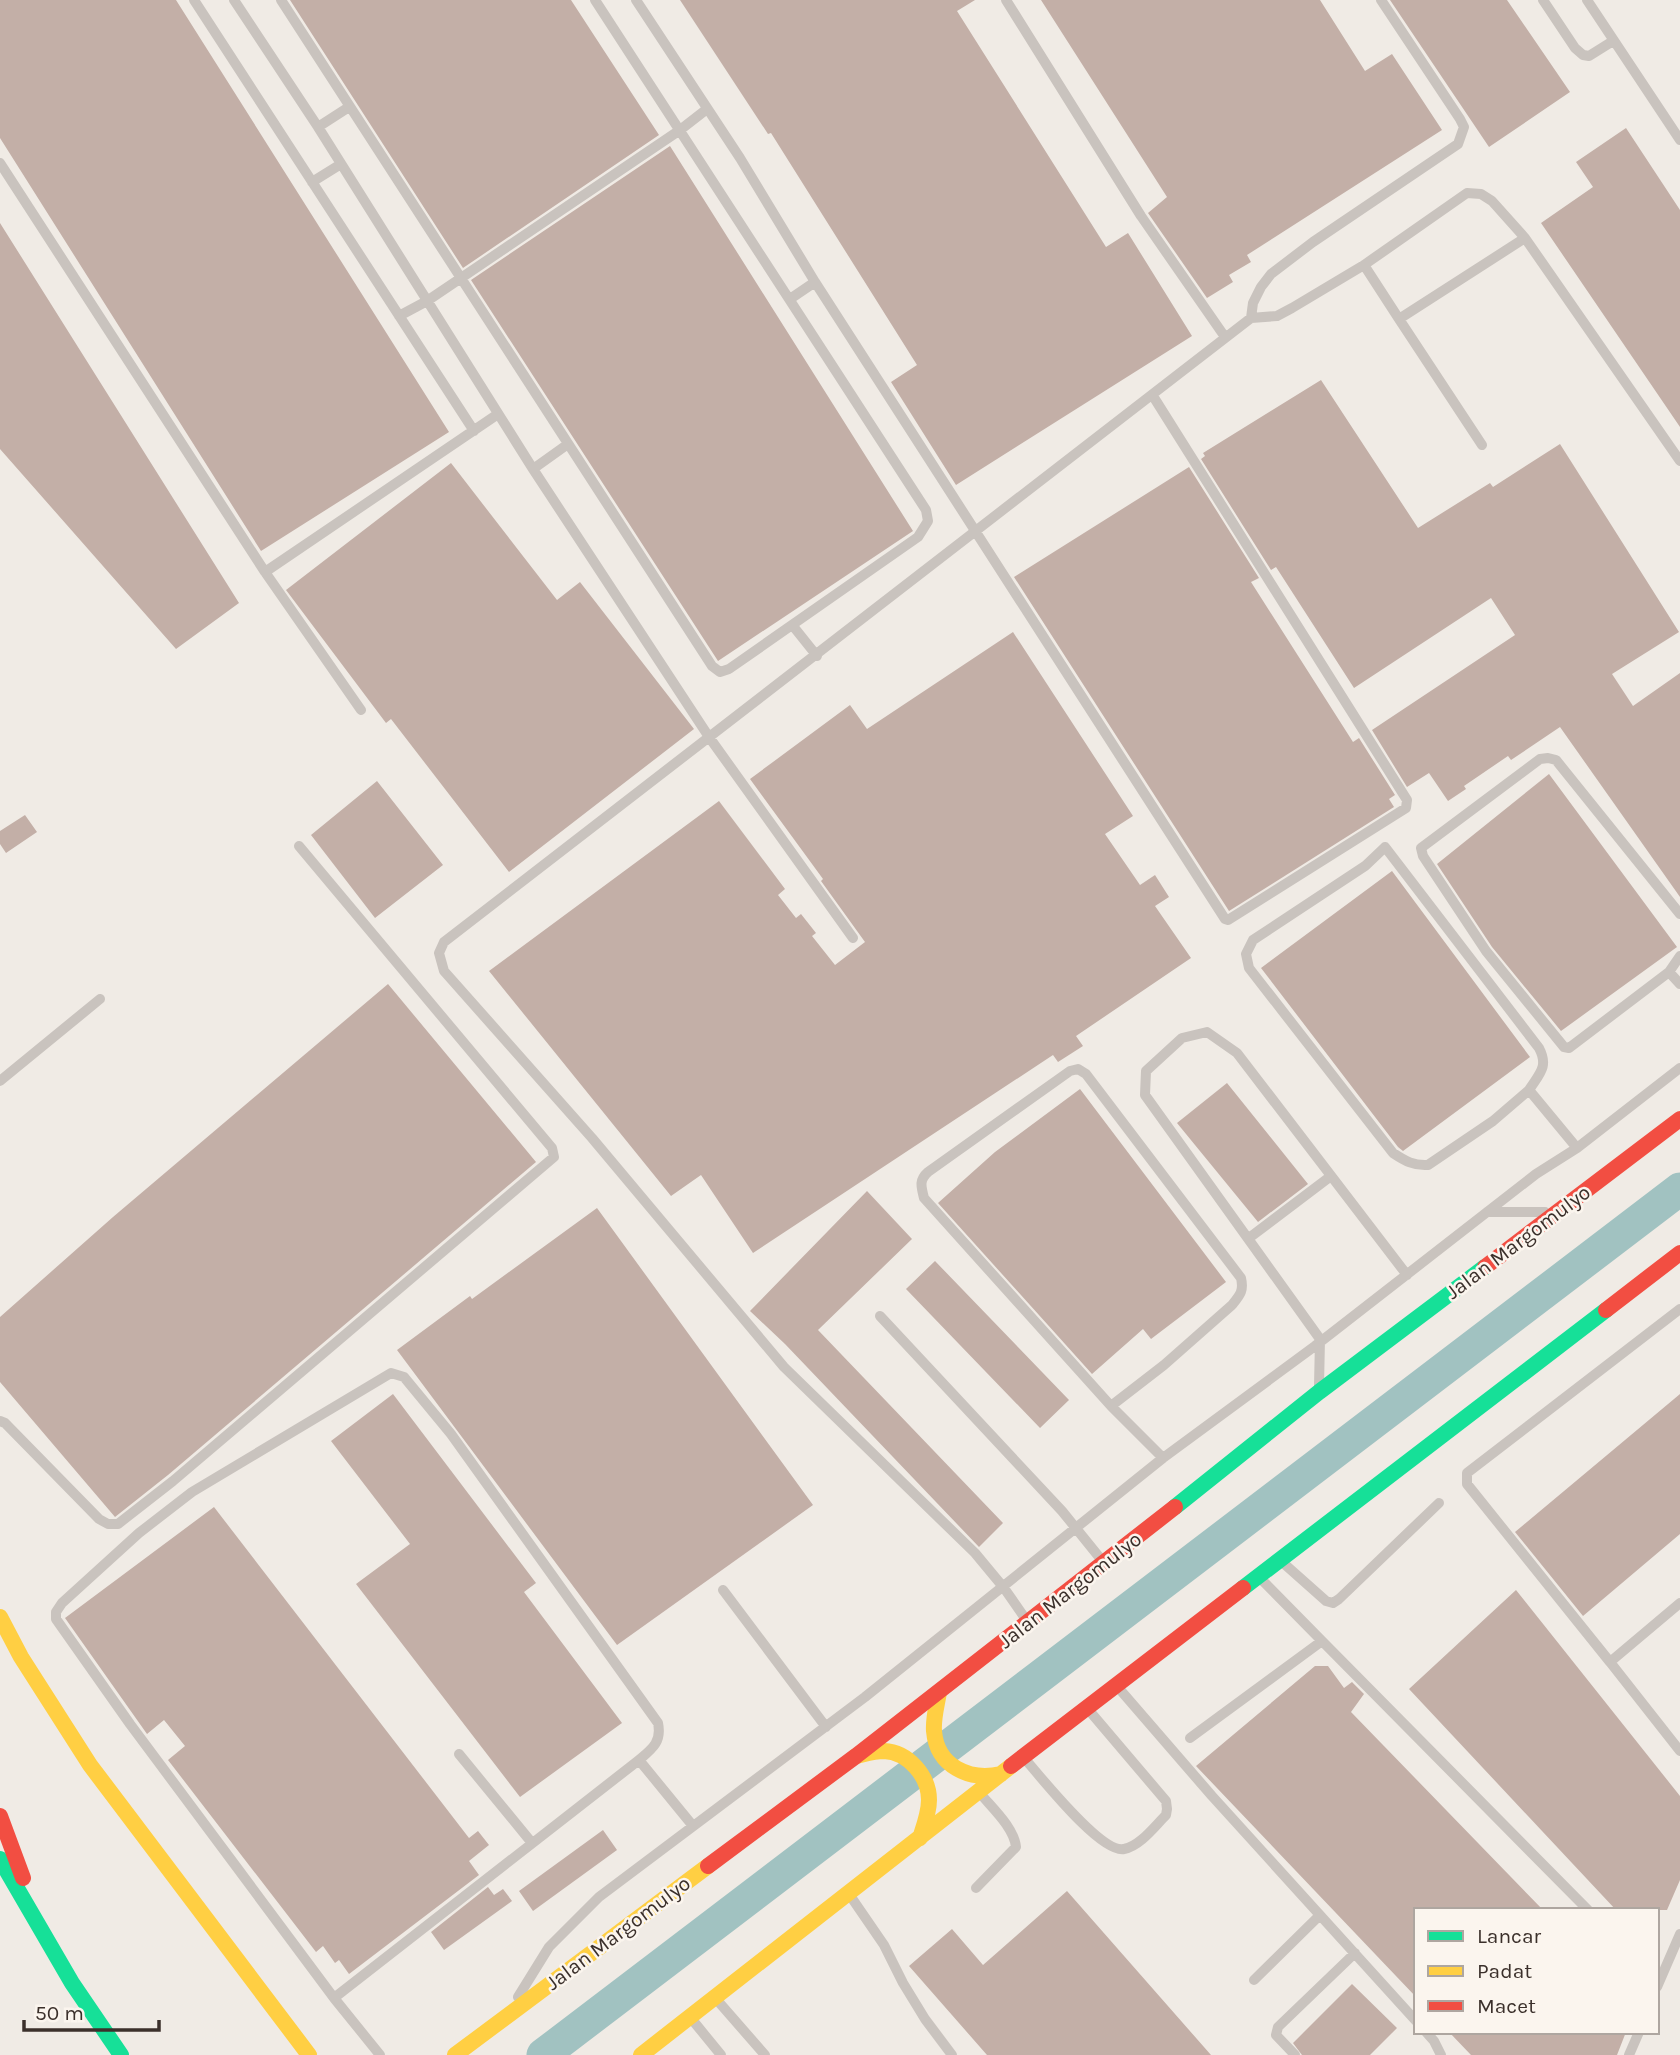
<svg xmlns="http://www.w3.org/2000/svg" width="1680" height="2055" viewBox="0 0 1680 2055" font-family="Karla,sans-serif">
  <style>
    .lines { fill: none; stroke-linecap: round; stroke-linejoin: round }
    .river { stroke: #a1c2c1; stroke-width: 33 }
    .building { fill: #c3afa7 }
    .lane { stroke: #c9c3be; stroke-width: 10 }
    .fast { stroke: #16e098; stroke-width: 16 }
    .slow { stroke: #ffcf43; stroke-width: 16 }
    .jam { stroke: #f24e42; stroke-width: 16 }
    .labels { text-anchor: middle; stroke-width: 5; stroke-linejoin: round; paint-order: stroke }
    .street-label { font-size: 21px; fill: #3b302b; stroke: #fbf5ee }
  </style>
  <rect width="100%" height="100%" fill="#f0ebe5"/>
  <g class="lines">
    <!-- river -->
    <path class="river" d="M543 2055 1680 1189"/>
  </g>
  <!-- building -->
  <path class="building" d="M0 0H176L449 432 261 551 0 138Z
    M290 0H571L659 135 463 268Z
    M680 0H975L957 11 1106 247 1128 233 1192 336 956 485 891 382 917 365 771 133 768 134Z
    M1041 0H1320L1365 71 1392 54 1442 130 1247 255 1251 262 1229 275 1233 282 1207 298 1148 213 1167 197Z
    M1390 0H1507L1570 92 1489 147Z
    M1626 128 1680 210V427L1541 223 1593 187 1576 162Z
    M670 146 913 531 718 661 471 280Z
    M0 223 239 603 176 649 0 449Z
    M1321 380 1418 528 1490 483 1493 487 1560 444 1679 632 1612 674 1633 706 1680 673V897L1560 727 1511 760 1508 756 1464 786 1466 789 1448 801 1429 773 1407 787 1372 730 1515 635 1491 598 1354 688 1276 567 1271 570 1201 459 1205 456 1203 453Z
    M451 463 557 600 580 582 694 729 509 872 391 719 386 723 286 590Z
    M1189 467 1259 578 1251 582 1353 742 1359 738 1395 795 1389 799 1394 807 1229 911 1014 577Z
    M1013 632 1133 816 1105 834 1140 885 1155 875 1169 897 1155 906 1191 958 1076 1036 1083 1046 1058 1062 1053 1055 753 1253 701 1175 671 1196 489 971 719 801 785 889 778 895 796 918 801 914 816 933 812 936 835 965 865 942 821 881 823 879 750 779 850 705 867 729Z
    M1549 774 1677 947 1561 1031 1492 947 1437 864Z
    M377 781 443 865 375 918 311 835Z
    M25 815 37 832 6 853 0 844V831Z
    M1392 871 1530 1057 1403 1151 1398 1147 1261 968Z
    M388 984 536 1162 168 1475 115 1517 0 1382V1317L113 1217Z
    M1227 1083 1308 1184 1258 1222 1177 1123Z
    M1080 1089 1226 1282 1151 1339 1143 1329 1092 1374 938 1203 995 1152Z
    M867 1191 912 1239 818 1330 1003 1523 979 1547 785 1344 750 1311Z
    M597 1208 813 1505 617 1645 397 1350 470 1296 472 1299Z
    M935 1261 1069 1400 1040 1428 906 1289Z
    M393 1394 536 1583 524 1592 622 1723 520 1797 356 1584 410 1544 331 1441Z
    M1680 1394V1534L1583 1616 1515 1532Z
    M214 1507 469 1838 478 1831 489 1845 469 1861 479 1875 349 1974 339 1960 335 1963 323 1946 316 1952 168 1760 185 1746 164 1720 147 1734 65 1618Z
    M1516 1590 1680 1796V1880L1667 1910H1616L1409 1689Z
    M1315 1666H1328L1344 1688 1352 1682 1364 1694 1351 1712 1543 1910H1416V1997L1196 1766Z
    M603 1830 617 1850 533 1911 519 1891Z
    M488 1887 494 1895 503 1889 512 1901 444 1950 431 1932Z
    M1067 1891 1211 2055H987L909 1966 952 1929 983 1965Z
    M1352 1984 1397 2028 1370 2055H1302L1293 2043Z
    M1449 2032H1626L1617 2055H1471Z"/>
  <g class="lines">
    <!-- lane -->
    <path class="lane" d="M194 0 474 431
      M234 0 318 127 533 469 709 737 853 938
      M281 0 712 666 720 672 729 669 918 537 928 521 926 510 595 0
      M636 0 740 158 815 282 1225 919 1228 920 1406 808 1407 800 1153 396
      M1006 0 1141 216 1225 337
      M1543 0 1575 48 1583 55 1589 56 1613 41
      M1587 0 1680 140
      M318 127 349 107
      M0 163 265 572 498 414
      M312 182 341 164
      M1364 265 1399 319 1525 238
      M790 299 815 282
      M399 316 427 301 680 130 707 109
      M1251 318 1277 316 1292 308 1364 265 1467 193 1481 194 1492 201 1525 238 1680 461
      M1399 319 1482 445
      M533 469 568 444
      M265 572 361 710
      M793 626 817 656
      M1680 914 1556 760 1548 758 1540 759 1421 848 1423 856 1486 951 1564 1047 1569 1048 1669 972 1680 984
      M1669 972 1680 956
      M0 1081 100 999
      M1529 1090C1539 1074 1549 1067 1539 1048L1385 847 1365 866 1253 940 1246 954 1249 968 1393 1153C1405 1161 1414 1166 1428 1165L1493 1121 1529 1090 1577 1148
      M1487 1212H1545
      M1249 1238 1331 1176
      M880 1316 1062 1511 1104 1563
      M1319 1386 1320 1339 1145 1095 1146 1071 1182 1038 1207 1032 1237 1053 1407 1275
      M1111 1406 1164 1365 1232 1305C1240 1295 1244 1291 1241 1278L1086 1074 1078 1069 1070 1071 928 1172C919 1180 921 1186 924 1198L1111 1406 1163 1458
      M0 1421 5 1423 99 1519 108 1524H118L173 1481 554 1157 552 1148 299 846
      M1281 1561 1326 1601 1333 1603 1339 1599 1439 1503
      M723 1590 826 1727
      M1680 1603 1610 1662 1680 1751
      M1027 1621 1004 1588 975 1553 784 1367 592 1138 444 971 439 953 444 942 1251 318 1253 303 1261 287 1271 274 1313 242 1458 144 1464 127 1460 119 1381 0
      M1322 1641 1588 1910
      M1610 1662 1467 1484V1473L1680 1309
      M1116 1685 1212 1796 1416 2021
      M1190 1738 1322 1641 1259 1577
      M459 1754 532 1843
      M1025 1759C1041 1777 1101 1854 1124 1849 1140 1846 1154 1827 1166 1815L1167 1809 1166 1801 1087 1708
      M639 1760 693 1826
      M976 1888 1016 1847C1014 1827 991 1807 979 1792
      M849 1894 884 1945 903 1983 925 2019 952 2055
      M1254 1980 1319 1916
      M1657 1987 1680 1934
      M518 1997 549 1947 599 1897 865 1697 1163 1458 1315 1346 1536 1174 1577 1148 1680 1068
      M334 1998 639 1760C652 1749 662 1742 658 1723L451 1434 404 1377 391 1373 192 1492 139 1533 62 1603 56 1612V1619L130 1724 334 1998 380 2055
      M717 2000 765 2055
      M690 2017 721 2055
      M1426 2032 1434 2041 1441 2055
      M1295 2055 1276 2035 1278 2027 1355 1953
      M1629 2055 1639 2032"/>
    <!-- fast -->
    <path class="fast" d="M1175 1507 1319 1392 1485 1267
      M1243 1588 1606 1310
      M0 1859 72 1983 121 2055"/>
    <!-- slow -->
    <path class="slow" d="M0 1617 21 1657 90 1765 309 2055
      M939 1692C937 1705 933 1718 934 1731 937 1767 970 1781 1001 1774
      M856 1756C865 1754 874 1751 884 1751 908 1752 929 1776 929 1800 929 1813 924 1826 920 1838
      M455 2055 708 1866
      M641 2055 1011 1766"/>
    <!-- jam -->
    <path class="jam" d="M1485 1267 1680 1119
      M1606 1310 1680 1253
      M1011 1766 1243 1588
      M0 1816 23 1878
      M708 1866 856 1756 1175 1507"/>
  </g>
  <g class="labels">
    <!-- street labels -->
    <g class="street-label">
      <text transform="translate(1518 1242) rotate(-37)" y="7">Jalan Margomulyo</text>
      <text transform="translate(1070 1590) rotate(-38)" y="7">Jalan Margomulyo</text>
      <text transform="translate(618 1933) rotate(-37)" y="7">Jalan Margomulyo</text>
    </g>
  </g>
  <!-- legend -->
  <rect x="1414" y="1908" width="245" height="126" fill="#fbf5ee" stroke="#aea6a0" stroke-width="2"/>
  <rect x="1428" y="1931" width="35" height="10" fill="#16e098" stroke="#aea6a0" stroke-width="2"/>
  <text x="1477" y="1943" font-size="21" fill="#3b302b">Lancar</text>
  <rect x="1428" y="1966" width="35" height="10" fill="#ffcf43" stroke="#aea6a0" stroke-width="2"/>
  <text x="1477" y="1978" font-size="21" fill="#3b302b">Padat</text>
  <rect x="1428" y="2001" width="35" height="10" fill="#f24e42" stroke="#aea6a0" stroke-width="2"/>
  <text x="1477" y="2013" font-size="21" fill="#3b302b">Macet</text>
  <!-- scale -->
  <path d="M24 2020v10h135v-10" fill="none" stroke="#3b302b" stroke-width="3.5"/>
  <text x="35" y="2020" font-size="21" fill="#3b302b" stroke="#fbf5ee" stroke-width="5" paint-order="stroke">50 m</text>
</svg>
